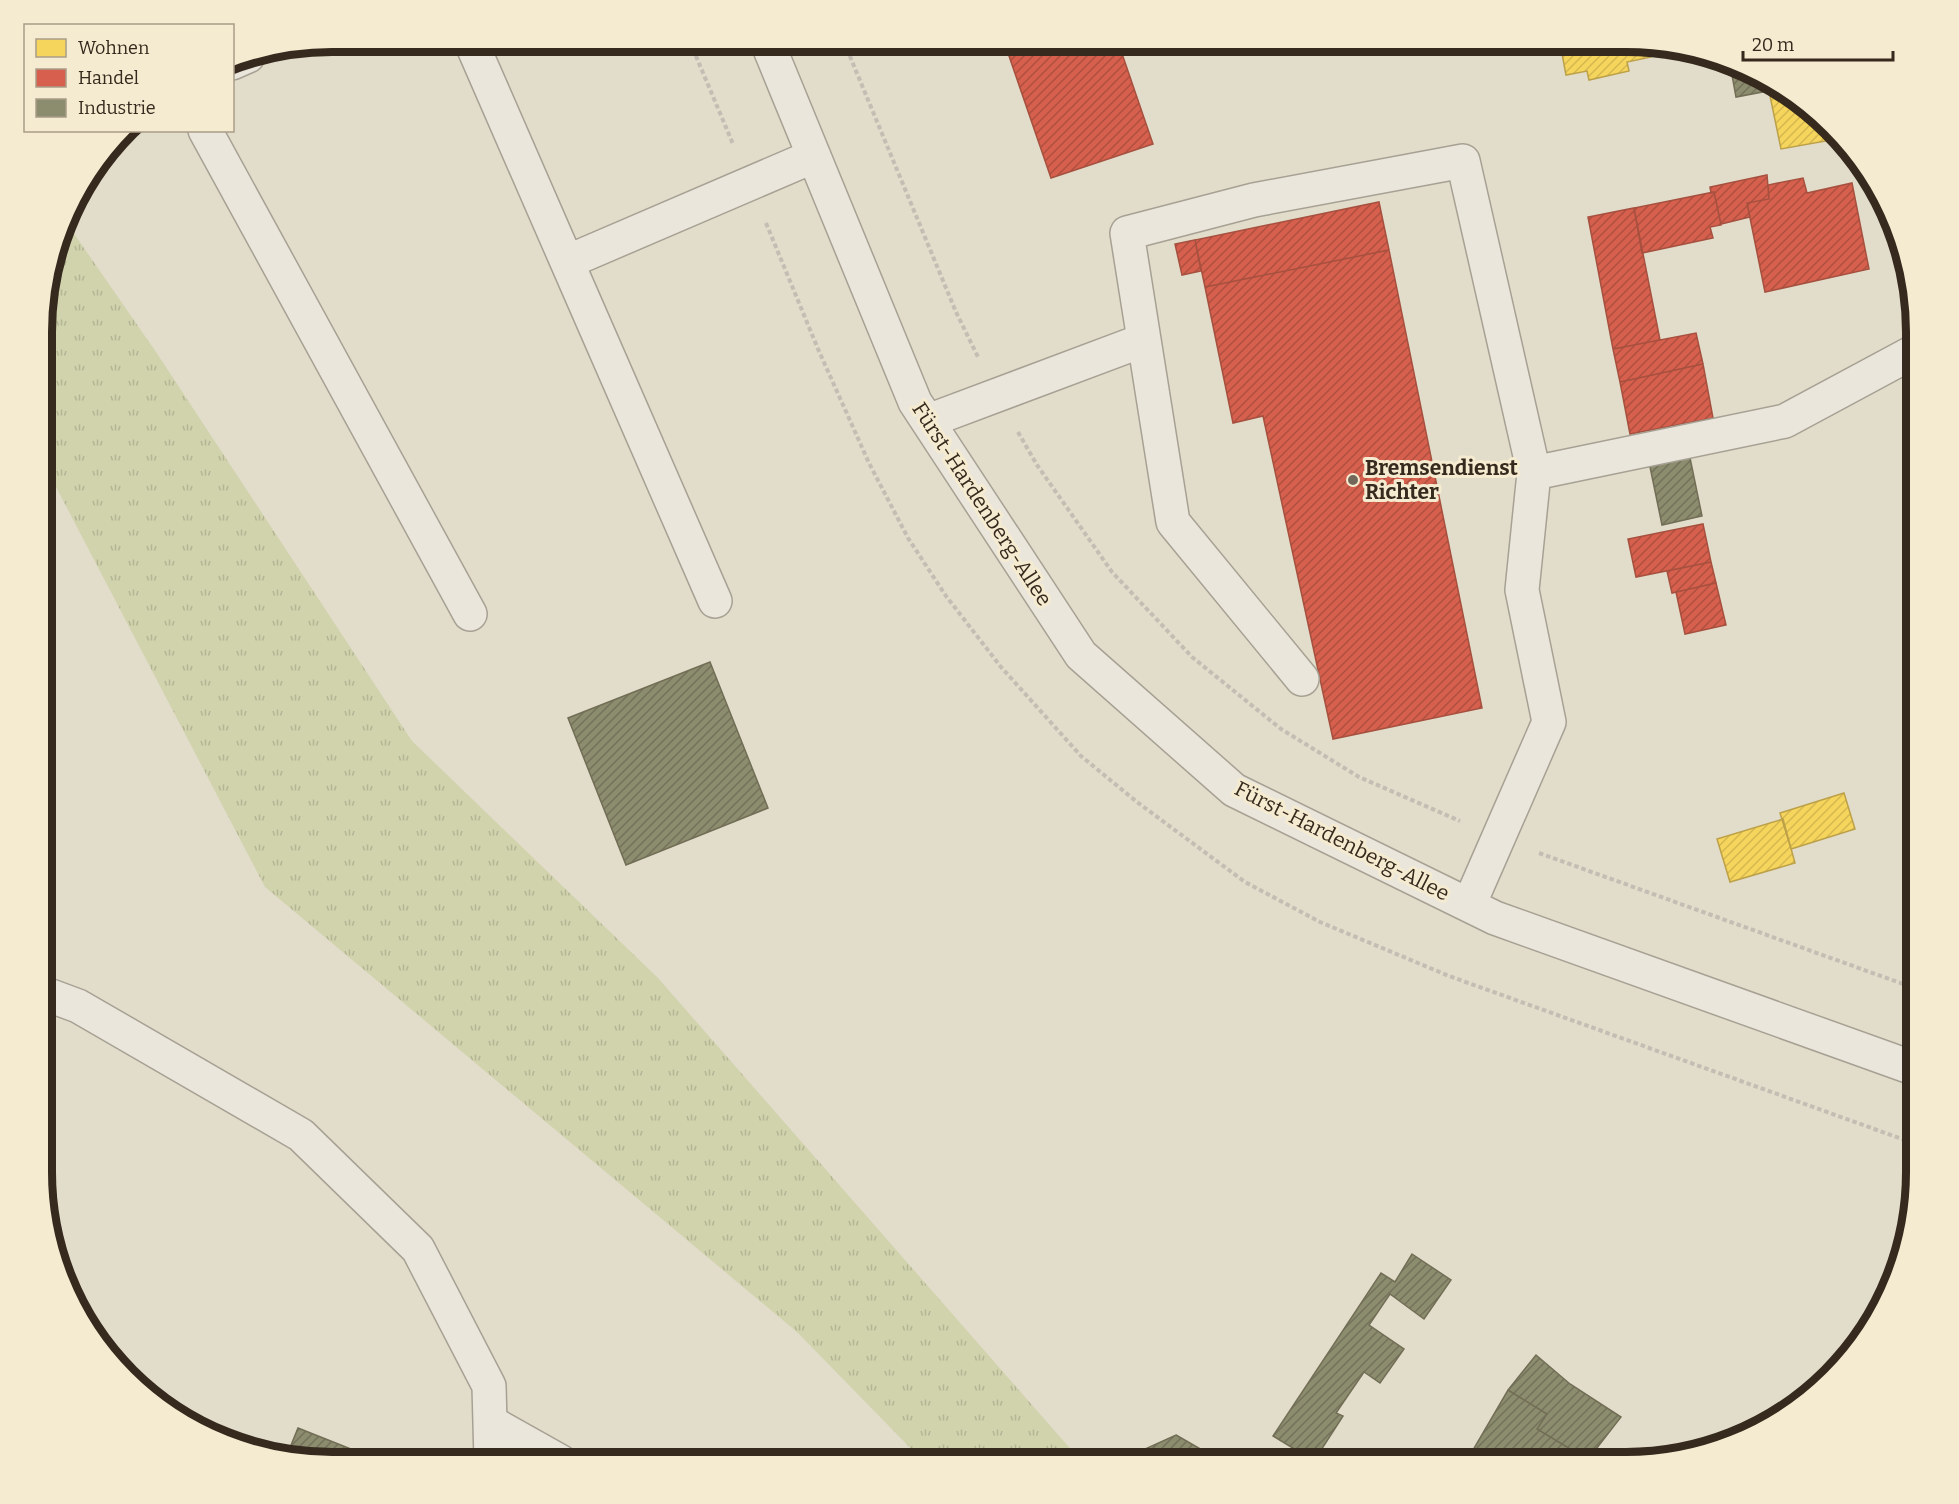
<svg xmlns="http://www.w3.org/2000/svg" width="1959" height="1504" viewBox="0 0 1959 1504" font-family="Bitter,serif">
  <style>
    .grass { fill: url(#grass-tufts) }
    .homes { fill: url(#homes-hatch); stroke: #bca149; stroke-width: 1.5 }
    .shops { fill: url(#shops-hatch); stroke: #a6503f; stroke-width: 1.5 }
    .industry { fill: url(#industry-hatch); stroke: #726e56; stroke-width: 1.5 }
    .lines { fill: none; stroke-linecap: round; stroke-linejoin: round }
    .minor-casing { stroke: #a7a194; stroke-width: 36 }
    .path { stroke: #c3bdb3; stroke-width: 4; stroke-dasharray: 4.5 3; stroke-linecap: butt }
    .minor { stroke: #eae6dc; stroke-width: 33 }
    .poi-dot { fill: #72685a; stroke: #f5ebd0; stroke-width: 2 }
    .labels { text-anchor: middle; stroke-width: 6; stroke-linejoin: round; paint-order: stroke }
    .poi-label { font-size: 21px; font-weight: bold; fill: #36291d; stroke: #f5ebd0; text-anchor: start }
    .street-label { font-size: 21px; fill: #36291d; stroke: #f5ebd0 }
    .rim { fill: none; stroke: #36291d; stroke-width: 8 }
  </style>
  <defs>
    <pattern id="grass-tufts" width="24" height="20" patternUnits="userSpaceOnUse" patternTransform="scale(1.5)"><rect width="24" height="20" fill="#d1d3ad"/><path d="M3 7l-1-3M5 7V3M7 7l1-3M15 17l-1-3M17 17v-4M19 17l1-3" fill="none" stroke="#b4b594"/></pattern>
    <pattern id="homes-hatch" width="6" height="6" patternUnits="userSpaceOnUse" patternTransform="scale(1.5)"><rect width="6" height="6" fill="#f6d55c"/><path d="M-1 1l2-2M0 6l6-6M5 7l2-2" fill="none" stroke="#d4b750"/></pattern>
    <pattern id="shops-hatch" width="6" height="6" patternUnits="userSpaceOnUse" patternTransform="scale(1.5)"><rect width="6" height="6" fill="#d6604d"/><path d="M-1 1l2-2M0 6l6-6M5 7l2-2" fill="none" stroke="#ae4f3f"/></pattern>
    <pattern id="industry-hatch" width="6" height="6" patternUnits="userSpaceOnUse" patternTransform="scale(1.5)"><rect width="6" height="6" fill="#8c8c6e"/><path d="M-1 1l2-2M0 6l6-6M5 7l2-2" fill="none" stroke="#73725a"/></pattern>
  </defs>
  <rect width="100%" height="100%" fill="#e2dcca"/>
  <!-- grass -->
  <path class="grass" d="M68 225 156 352 412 741 658 978 1082 1462H924L797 1332 265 887 44 464 45 294Z"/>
  <!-- homes -->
  <path class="homes" d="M1560 43H1648L1651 57 1627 62 1629 71 1589 80 1587 71 1566 75Z
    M1778 89 1818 114 1837 139 1781 149 1769 91Z
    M1844 793 1855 829 1791 849 1780 813Z
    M1783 819 1795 863 1730 882 1717 839Z"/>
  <!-- shops -->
  <path class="shops" d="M1051 42H1118L1153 144 1051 178 1009 56Z
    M1767 175 1769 199 1747 203 1750 217 1721 224 1714 192 1711 193 1710 187Z
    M1803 178 1807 193 1852 183 1869 269 1765 292 1747 203 1769 199 1768 185Z
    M1714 192 1721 225 1710 227 1713 238 1642 253 1634 208Z
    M1379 202 1389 250 1205 287 1195 240Z
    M1634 208 1660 340 1613 349 1588 217Z
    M1195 240 1201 271 1182 275 1175 244Z
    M1389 250 1482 708 1333 739 1263 416 1233 423 1205 287Z
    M1696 333 1703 364 1620 382 1613 349Z
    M1703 364 1713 418 1630 434 1620 382Z
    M1703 524 1711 562 1636 577 1628 539Z
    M1711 562 1716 583 1672 593 1667 571Z
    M1716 583 1726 625 1685 634 1676 592Z"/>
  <!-- industry -->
  <path class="industry" d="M1749 71 1778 89 1736 97 1732 75Z
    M1689 453 1702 516 1662 525 1649 462Z
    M710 662 768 808 626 865 568 718Z
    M1412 1254 1451 1280 1424 1319 1390 1294 1369 1325 1404 1349 1380 1383 1364 1372 1336 1413 1343 1416 1314 1461 1273 1436 1381 1273 1395 1282Z
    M1536 1355 1570 1384 1621 1417 1586 1462H1579L1574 1459 1577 1453 1537 1429 1547 1414 1508 1390Z
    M1508 1390 1547 1414 1537 1429 1577 1453 1572 1462H1551L1540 1455 1536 1462H1466Z
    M298 1428 381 1461H314L287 1455Z
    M1176 1435 1223 1462H1153L1145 1449Z"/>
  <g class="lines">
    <defs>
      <path id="minor" d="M471 42 567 262 814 156
        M767 42 915 402 1081 655 1234 790 1495 918 1916 1069
        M232 63 248 56
        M205 130 470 614
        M567 262 715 601
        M928 421 1144 340
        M1302 679 1173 522 1127 233 1254 200 1463 161 1534 473 1785 421 1917 350
        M1469 905 1549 722 1522 590 1534 473
        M43 993 78 1006 301 1135 418 1249 489 1386 491 1461
        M490 1422 561 1462"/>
    </defs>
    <!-- minor casing -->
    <use href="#minor" class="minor-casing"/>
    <!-- path -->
    <path class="path" d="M690 42 733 144
      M844 42 956 312 978 357
      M766 223 818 349 869 463 908 538 946 596 1001 667 1081 756 1137 802 1245 882 1320 922 1449 976 1916 1144
      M1018 432 1037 465 1112 572 1192 657 1281 729 1359 777 1460 821
      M1539 853 1917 989"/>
    <!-- minor -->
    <use href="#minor" class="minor"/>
  </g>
  <!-- markers -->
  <circle class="poi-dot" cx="1353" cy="480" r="6"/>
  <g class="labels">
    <!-- poi labels -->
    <g class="poi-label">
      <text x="1365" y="475">Bremsendienst<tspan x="1365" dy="24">Richter</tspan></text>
    </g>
    <!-- street labels -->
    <g class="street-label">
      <text transform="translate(982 504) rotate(57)" y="7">Fürst-Hardenberg-Allee</text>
      <text transform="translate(1342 841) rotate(27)" y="7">Fürst-Hardenberg-Allee</text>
    </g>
  </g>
  <!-- crop -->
  <path d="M0 0H1959V1504H0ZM332 52H1626A280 280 0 0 1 1906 332V1172A280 280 0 0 1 1626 1452H332A280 280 0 0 1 52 1172V332A280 280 0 0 1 332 52Z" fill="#f5ebd0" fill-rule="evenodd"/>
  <path class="rim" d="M332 52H1626A280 280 0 0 1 1906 332V1172A280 280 0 0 1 1626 1452H332A280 280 0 0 1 52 1172V332A280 280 0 0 1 332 52Z"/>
  <!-- legend -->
  <rect x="24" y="24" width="210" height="108" fill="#f5ebd0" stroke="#a99d88" stroke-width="1.5"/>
  <rect x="36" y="39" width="30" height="18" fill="#f6d55c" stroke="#a99d88" stroke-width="1.5"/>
  <text x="78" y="54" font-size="18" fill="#36291d">Wohnen</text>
  <rect x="36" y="69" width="30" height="18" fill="#d6604d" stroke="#a99d88" stroke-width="1.5"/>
  <text x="78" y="84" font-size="18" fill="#36291d">Handel</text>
  <rect x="36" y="99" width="30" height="18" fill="#8c8c6e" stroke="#a99d88" stroke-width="1.5"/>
  <text x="78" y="114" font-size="18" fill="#36291d">Industrie</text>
  <!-- scale -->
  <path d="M1743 51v9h150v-9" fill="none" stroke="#36291d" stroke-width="3"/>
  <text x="1752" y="51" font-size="18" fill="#36291d" stroke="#f5ebd0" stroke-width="4.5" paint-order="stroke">20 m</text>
</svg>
